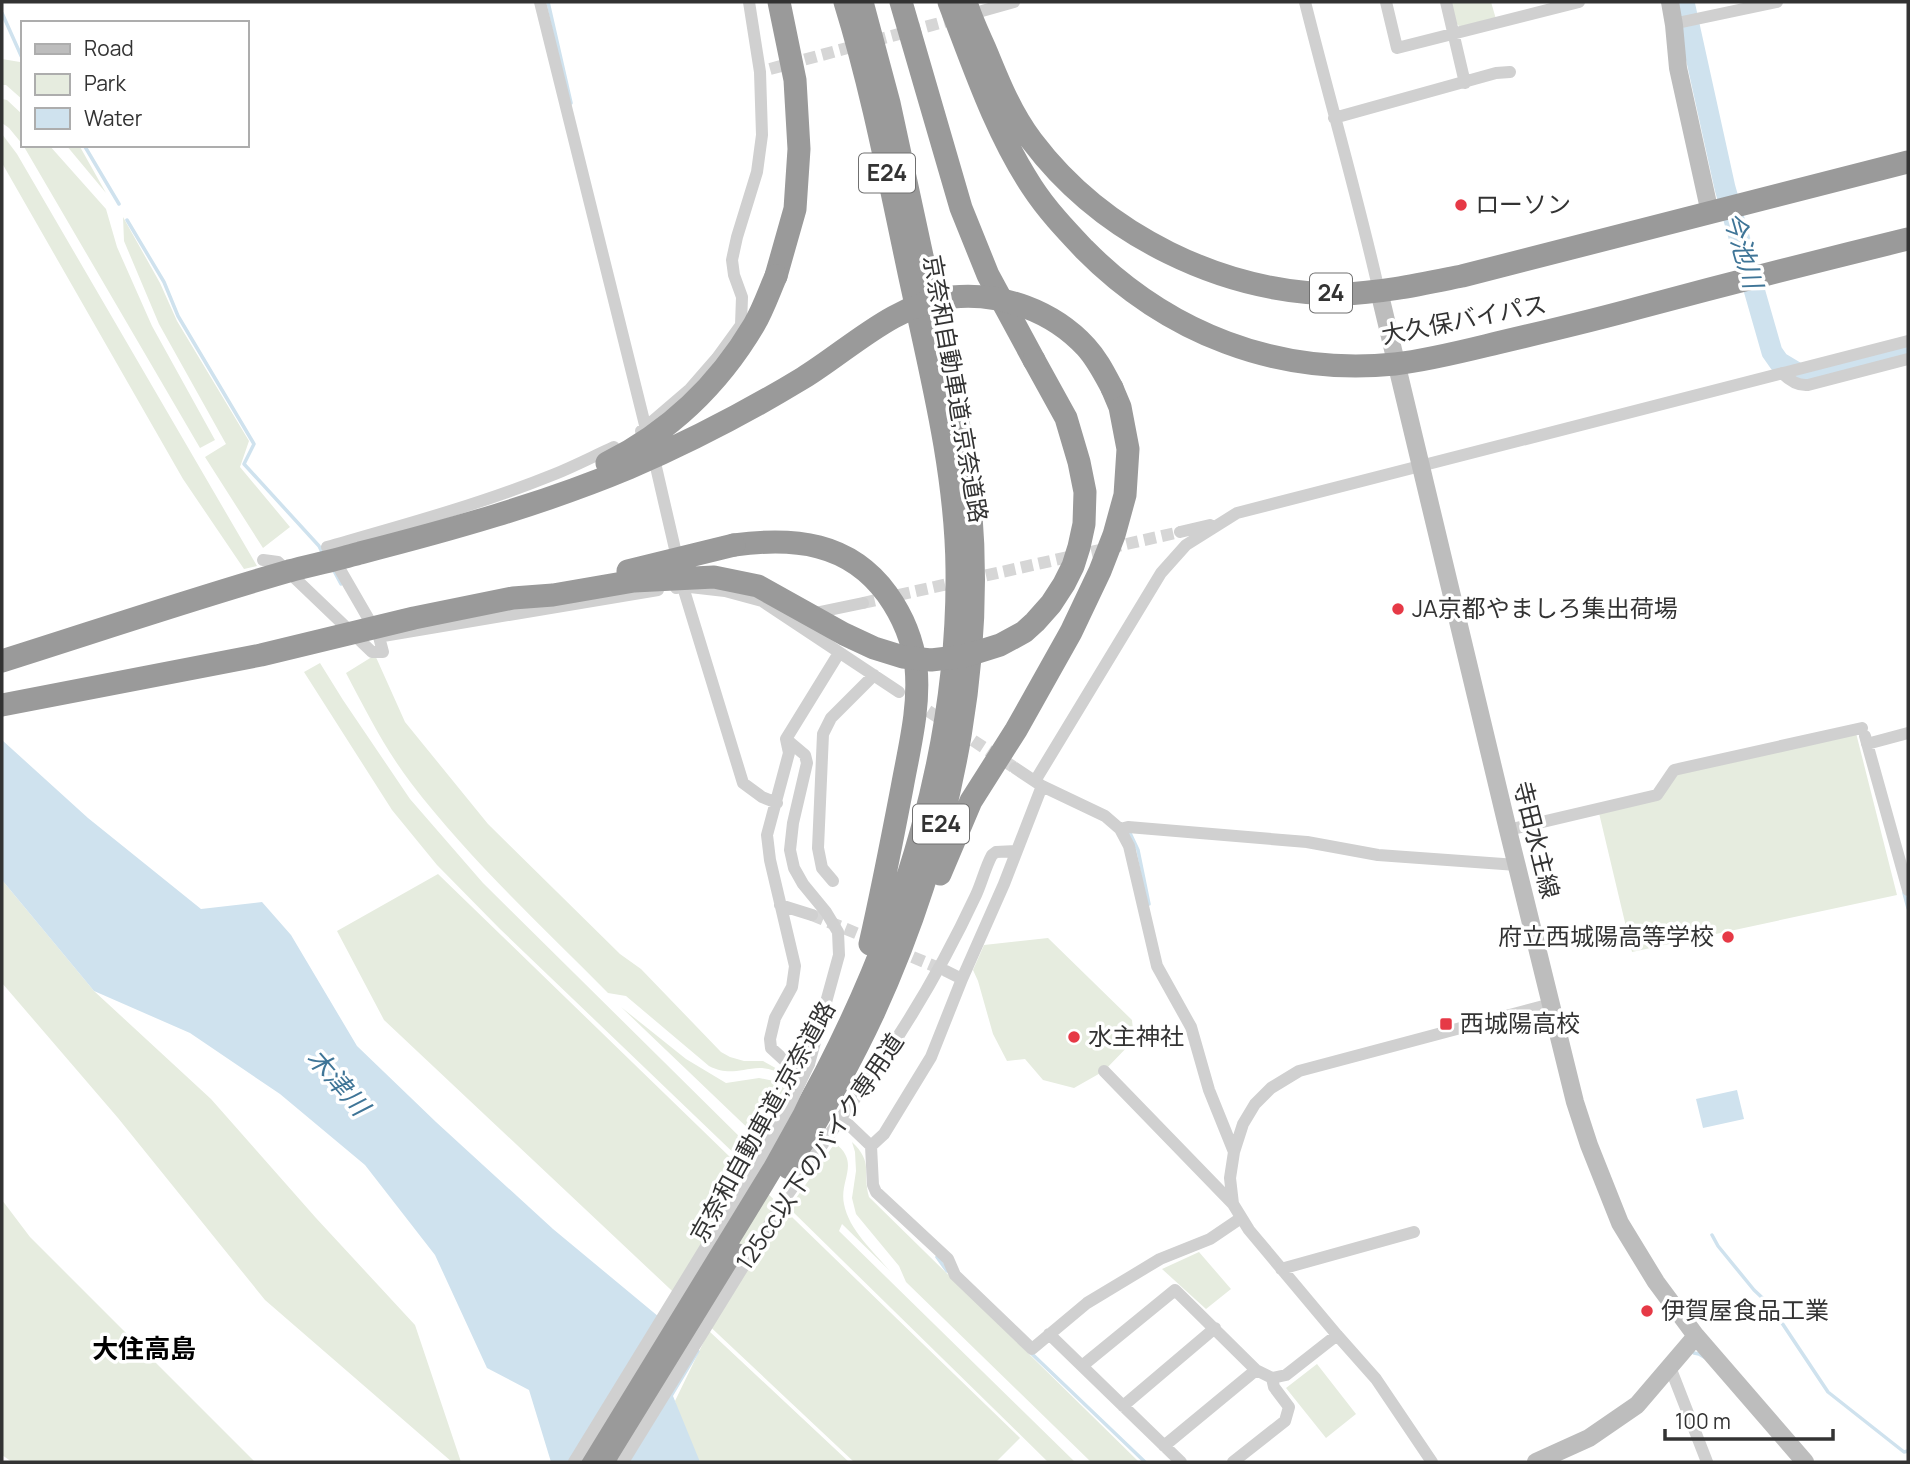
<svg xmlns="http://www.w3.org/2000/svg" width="1910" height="1464" viewBox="0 0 1910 1464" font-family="Manrope,'Noto Sans JP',sans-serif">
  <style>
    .green { fill: #e6ecdf }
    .water { fill: #cfe2ee }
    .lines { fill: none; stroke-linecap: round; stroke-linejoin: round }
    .stream { stroke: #cfe2ee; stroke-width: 3.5 }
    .river { stroke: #cfe2ee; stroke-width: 21 }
    .street-tunnel { stroke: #d6d6d6; stroke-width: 12; stroke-dasharray: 12 6; stroke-linecap: butt }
    .street { stroke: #d0d0d0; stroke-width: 12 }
    .secondary { stroke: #bdbdbd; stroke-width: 18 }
    .highway { stroke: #9a9a9a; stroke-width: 23 }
    .street-bridge { stroke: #d0d0d0; stroke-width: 12 }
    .highway-bridge { stroke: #9a9a9a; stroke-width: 23 }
    .poi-dot { fill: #e63946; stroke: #fff; stroke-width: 2.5 }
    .labels { text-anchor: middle; stroke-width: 7; stroke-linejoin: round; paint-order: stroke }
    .shield { fill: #fff; stroke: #707070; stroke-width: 2 }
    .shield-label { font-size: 23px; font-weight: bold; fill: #333 }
    .poi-label { font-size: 24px; fill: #333; stroke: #fff; text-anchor: start }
    .street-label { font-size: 24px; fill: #333; stroke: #fff }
    .water-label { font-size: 26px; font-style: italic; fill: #3f7597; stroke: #fff }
    .neighbourhood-label { font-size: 26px; font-weight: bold; fill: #000; stroke: #fff }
  </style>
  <rect width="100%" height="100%" fill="#fff"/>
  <!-- green -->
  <path class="green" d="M1451 2H1491L1496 19 1461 28 1456 23Z
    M2 59 20 62 23 68V100L6 85H2Z
    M2 99 7 100 23 115V145L9 128 2 123Z
    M2 134 17 154 257 566 244 569 183 479 2 163Z
    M23 145H49L106 209 117 247 152 326 215 440 200 448Z
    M66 145H79L106 193Z
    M123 217 160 283 177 321 249 441 240 467 290 527 263 548 205 457 226 444 159 324 124 241Z
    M375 655 405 722 488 824 620 954 641 969 721 1052 730 1057 744 1061H763L788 1075C779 1073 769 1068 760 1068 739 1069 729 1076 709 1066L626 996 608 993C541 925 469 859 411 783 385 749 366 711 346 673Z
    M320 663 343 700 410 799 483 883 751 1148 743 1162 500 929 437 865 392 810 304 672Z
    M1856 733 1897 895 1632 952 1599 813 1658 799 1676 773Z
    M438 874 1020 1438 996 1462H854L384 1020 337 931Z
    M2 880 94 991 211 1099 316 1218 415 1325 461 1462H452L265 1300 118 1118 2 983Z
    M1048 938 1132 1020 1134 1040 1104 1071 1074 1088 1043 1080 1025 1059 1007 1061 993 1034 978 981 973 970 984 945Z
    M621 1007 686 1059 726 1083 759 1078 774 1081 785 1089 757 1137Z
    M852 1142C874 1163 862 1172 869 1197L1139 1462H1091L906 1282 899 1266 856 1214 852 1198 856 1171 855 1152Z
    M835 1143C861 1163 839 1180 844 1204 849 1230 873 1251 890 1271L842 1224 839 1231 1075 1462H1048L789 1208Z
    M2 1200 30 1237 255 1462H12L2 1455Z
    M1199 1252 1231 1289 1206 1309 1162 1269Z
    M709 1331 849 1462H689L675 1401Z
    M1317 1364 1356 1414 1326 1438 1286 1388Z"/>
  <!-- water -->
  <path class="water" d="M2 740 88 818 201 909 262 902 291 935 357 1046 436 1122 553 1229 700 1351 673 1396 700 1462H551L529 1390 487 1368 435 1255 365 1165 280 1094 190 1033 94 991 2 880Z
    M1737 1090 1744 1119 1703 1128 1696 1099Z"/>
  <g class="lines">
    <!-- stream -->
    <path class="stream" d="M548 2 571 103
      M2 13 23 60
      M84 145 119 204
      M127 220 164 282 178 316 254 444 244 464 319 546 323 554
      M333 569 341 584
      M1129 831 1138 850 1149 904
      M1904 893 1908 908
      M1712 1235 1718 1246 1754 1290 1770 1305 1828 1392 1904 1452 1908 1451
      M937 1257 947 1271
      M1030 1352 1145 1462
      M1694 1353 1699 1354 1704 1357"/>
    <!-- river -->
    <path class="river" d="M1684 2 1725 188 1772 352 1779 362 1804 377 1817 376 1908 352"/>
    <!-- street-tunnel -->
    <path class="street-tunnel" d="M770 69 958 18
      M863 603 1180 532
      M913 701 1015 768
      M812 915 873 940
      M896 950 946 971"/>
    <!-- street -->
    <path class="street" d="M540 2 647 433
      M1305 2C1329 98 1357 194 1379 291
      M1386 2 1397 48 1579 2
      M1446 2 1465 83
      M982 11 1014 2
      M1682 22 1777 2
      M1334 118 1496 73 1510 72
      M1782 373C1789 380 1798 386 1808 385L1908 359
      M641 431 690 389 717 358 741 325 742 297 734 275 732 260 737 237 757 172 762 135 760 72 749 2
      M653 454 678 562
      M1180 532 1210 525
      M263 560 278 562 372 652H383L379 637 327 547C404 525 481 504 555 474 575 466 594 456 614 447
      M690 587 725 591 762 601 899 692
      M676 588 683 587 743 783 762 797 777 803
      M810 614 863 603
      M383 636 658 590
      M1865 736 1908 890
      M786 739 805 755 807 763 793 823 790 850 794 868 803 884 826 912 838 932 839 955 809 1064
      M1867 744 1908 733
      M1015 768 1042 786 1105 816 1120 829 1129 846 1157 966 1191 1027 1209 1090 1234 1152
      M1035 781 1161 573 1186 545 1237 513 1908 341
      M1120 829 1128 827 1307 842 1378 855 1517 865
      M1508 830 1657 795 1674 770 1862 728
      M833 881 822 868 818 848 823 734 831 718 874 675
      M780 905 812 915
      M946 971 962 979
      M795 1070 771 1048 770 1039 775 1018 792 987 795 966 770 860 767 835 789 753 786 739 839 653
      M1104 1071 1233 1204
      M848 1108C898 1042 941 970 976 895 982 882 985 868 992 855L996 852 1016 851
      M848 1124 871 1146 884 1134 931 1057 962 979 1004 884 1042 786
      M871 1146 873 1185 876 1192 948 1259 955 1275 1032 1349 1087 1303 1160 1259 1210 1239 1241 1218
      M1281 1269 1414 1232
      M1049 1334 1181 1462
      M1082 1366 1175 1290 1256 1370 1272 1378 1286 1375 1337 1335
      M1670 1367 1707 1462
      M1123 1406 1215 1328
      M1164 1446 1256 1370
      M1233 1462 1285 1421 1289 1407 1274 1387 1272 1378
      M1432 1462 1376 1379 1337 1335 1249 1230 1233 1204 1230 1178 1234 1152 1243 1124 1255 1104 1271 1088 1299 1071 1551 1004"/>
    <!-- secondary -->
    <path class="secondary" d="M1670 2 1674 25 1678 68 1710 213
      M1379 291 1508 830 1575 1102 1589 1145 1620 1223 1656 1282 1696 1336 1805 1462
      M1536 1462 1589 1438 1637 1405 1696 1336"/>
    <!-- highway -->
    <path class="highway" d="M901 2 961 208 988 275 1034 360
      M949 2C973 64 995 131 1032 187 1047 210 1066 230 1084 249 1167 333 1277 376 1395 364 1429 360 1464 351 1497 343 1544 332 1591 321 1638 308 1728 284 1818 261 1908 239
      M966 2C971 19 979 35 986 51 999 83 1011 113 1032 141 1103 235 1223 294 1341 294 1382 293 1422 284 1462 276L1908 162
      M776 276 795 209 799 149 795 80 779 2
      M734 545C794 537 849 542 887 594 902 615 913 641 916 667 920 708 909 749 902 788 892 840 882 892 870 944
      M940 874 971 801 1016 730 1071 632 1100 571 1114 535 1125 495 1128 449 1120 407 1112 388
      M789 1168C819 1118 848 1068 873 1014 954 837 995 636 962 441L889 103 862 2
      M593 1462C635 1396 675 1328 715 1261 753 1199 792 1137 826 1072 906 917 959 744 957 569 956 468 929 367 908 268 889 179 872 89 845 2
      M612 1462 738 1255"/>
    <!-- street-bridge -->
    <path class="street-bridge" d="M574 1462 759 1160 789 1106 809 1064
      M623 1462 788 1194 848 1108"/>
    <!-- highway-bridge -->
    <path class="highway-bridge" d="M607 463C669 432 719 384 754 325 763 310 769 292 776 276
      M628 571 734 545
      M2 661C97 631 192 599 289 571 312 565 336 560 360 553 450 530 543 504 629 468 689 442 747 412 803 378 850 349 894 304 952 297 1001 292 1053 311 1086 347 1097 359 1104 373 1112 388
      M2 705 261 655 414 618 513 598 553 595 634 581 714 577 758 586 844 634 874 648 903 657 931 660 965 656 1000 645 1024 632 1035 622 1051 604 1064 584 1073 566 1079 547 1084 524 1085 492 1079 462 1066 418 1034 360"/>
  </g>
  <!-- markers -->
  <g class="poi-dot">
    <circle cx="1461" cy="205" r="7"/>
    <circle cx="1398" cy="609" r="7"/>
    <circle cx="1728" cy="937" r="7"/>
    <rect x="1439" y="1017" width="14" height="14" rx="3.5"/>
    <circle cx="1074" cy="1037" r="7"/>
    <circle cx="1647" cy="1311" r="7"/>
  </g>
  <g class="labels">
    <!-- shield labels -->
    <g class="shield">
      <rect x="859" y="153.5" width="56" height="39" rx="5"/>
      <rect x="1310" y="273.5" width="42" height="39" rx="5"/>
      <rect x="913" y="804.5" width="56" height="39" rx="5"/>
    </g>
    <g class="shield-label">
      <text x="887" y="181">E24</text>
      <text x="1331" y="301">24</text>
      <text x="941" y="832">E24</text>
    </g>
    <!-- poi labels -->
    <g class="poi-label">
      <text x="1475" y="213">ローソン</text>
      <text x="1412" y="617">JA京都やましろ集出荷場</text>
      <text x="1714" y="945" text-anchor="end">府立西城陽高等学校</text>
      <text x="1460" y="1032">西城陽高校</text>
      <text x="1088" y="1045">水主神社</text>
      <text x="1661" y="1319">伊賀屋食品工業</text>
    </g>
    <!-- street labels -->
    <g class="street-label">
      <text transform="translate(1464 320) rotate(-11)" y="8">大久保バイパス</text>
      <text transform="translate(955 389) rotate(80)" y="8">京奈和自動車道;京奈道路</text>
      <text transform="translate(1536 840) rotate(76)" y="8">寺田水主線</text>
      <text transform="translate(763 1122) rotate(-61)" y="8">京奈和自動車道;京奈道路</text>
      <text transform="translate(820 1152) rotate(-56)" y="8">125cc以下のバイク専用道</text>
    </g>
    <!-- water labels -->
    <g class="water-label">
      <text transform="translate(1743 250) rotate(74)" y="9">今池川</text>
      <text transform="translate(338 1082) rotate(49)" y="9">木津川</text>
    </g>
    <!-- neighbourhood labels -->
    <g class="neighbourhood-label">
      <text x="144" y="1358">大住高島</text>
    </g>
  </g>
  <!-- border -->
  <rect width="1910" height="1464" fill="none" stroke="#333333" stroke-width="7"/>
  <!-- legend -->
  <rect x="21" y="21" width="228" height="126" fill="#ffffff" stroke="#adadad" stroke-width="2"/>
  <rect x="35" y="44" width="35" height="10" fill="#bdbdbd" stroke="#adadad" stroke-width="2"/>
  <text x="84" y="56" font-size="21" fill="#333333">Road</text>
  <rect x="35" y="74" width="35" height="21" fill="#e6ecdf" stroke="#adadad" stroke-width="2"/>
  <text x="84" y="91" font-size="21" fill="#333333">Park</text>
  <rect x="35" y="108" width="35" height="21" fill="#cfe2ee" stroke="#adadad" stroke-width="2"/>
  <text x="84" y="126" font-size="21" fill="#333333">Water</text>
  <!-- scale -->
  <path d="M1665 1429v10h168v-10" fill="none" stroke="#333333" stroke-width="3.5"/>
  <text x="1675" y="1429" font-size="21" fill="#333333" stroke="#ffffff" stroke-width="5" paint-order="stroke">100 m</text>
</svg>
